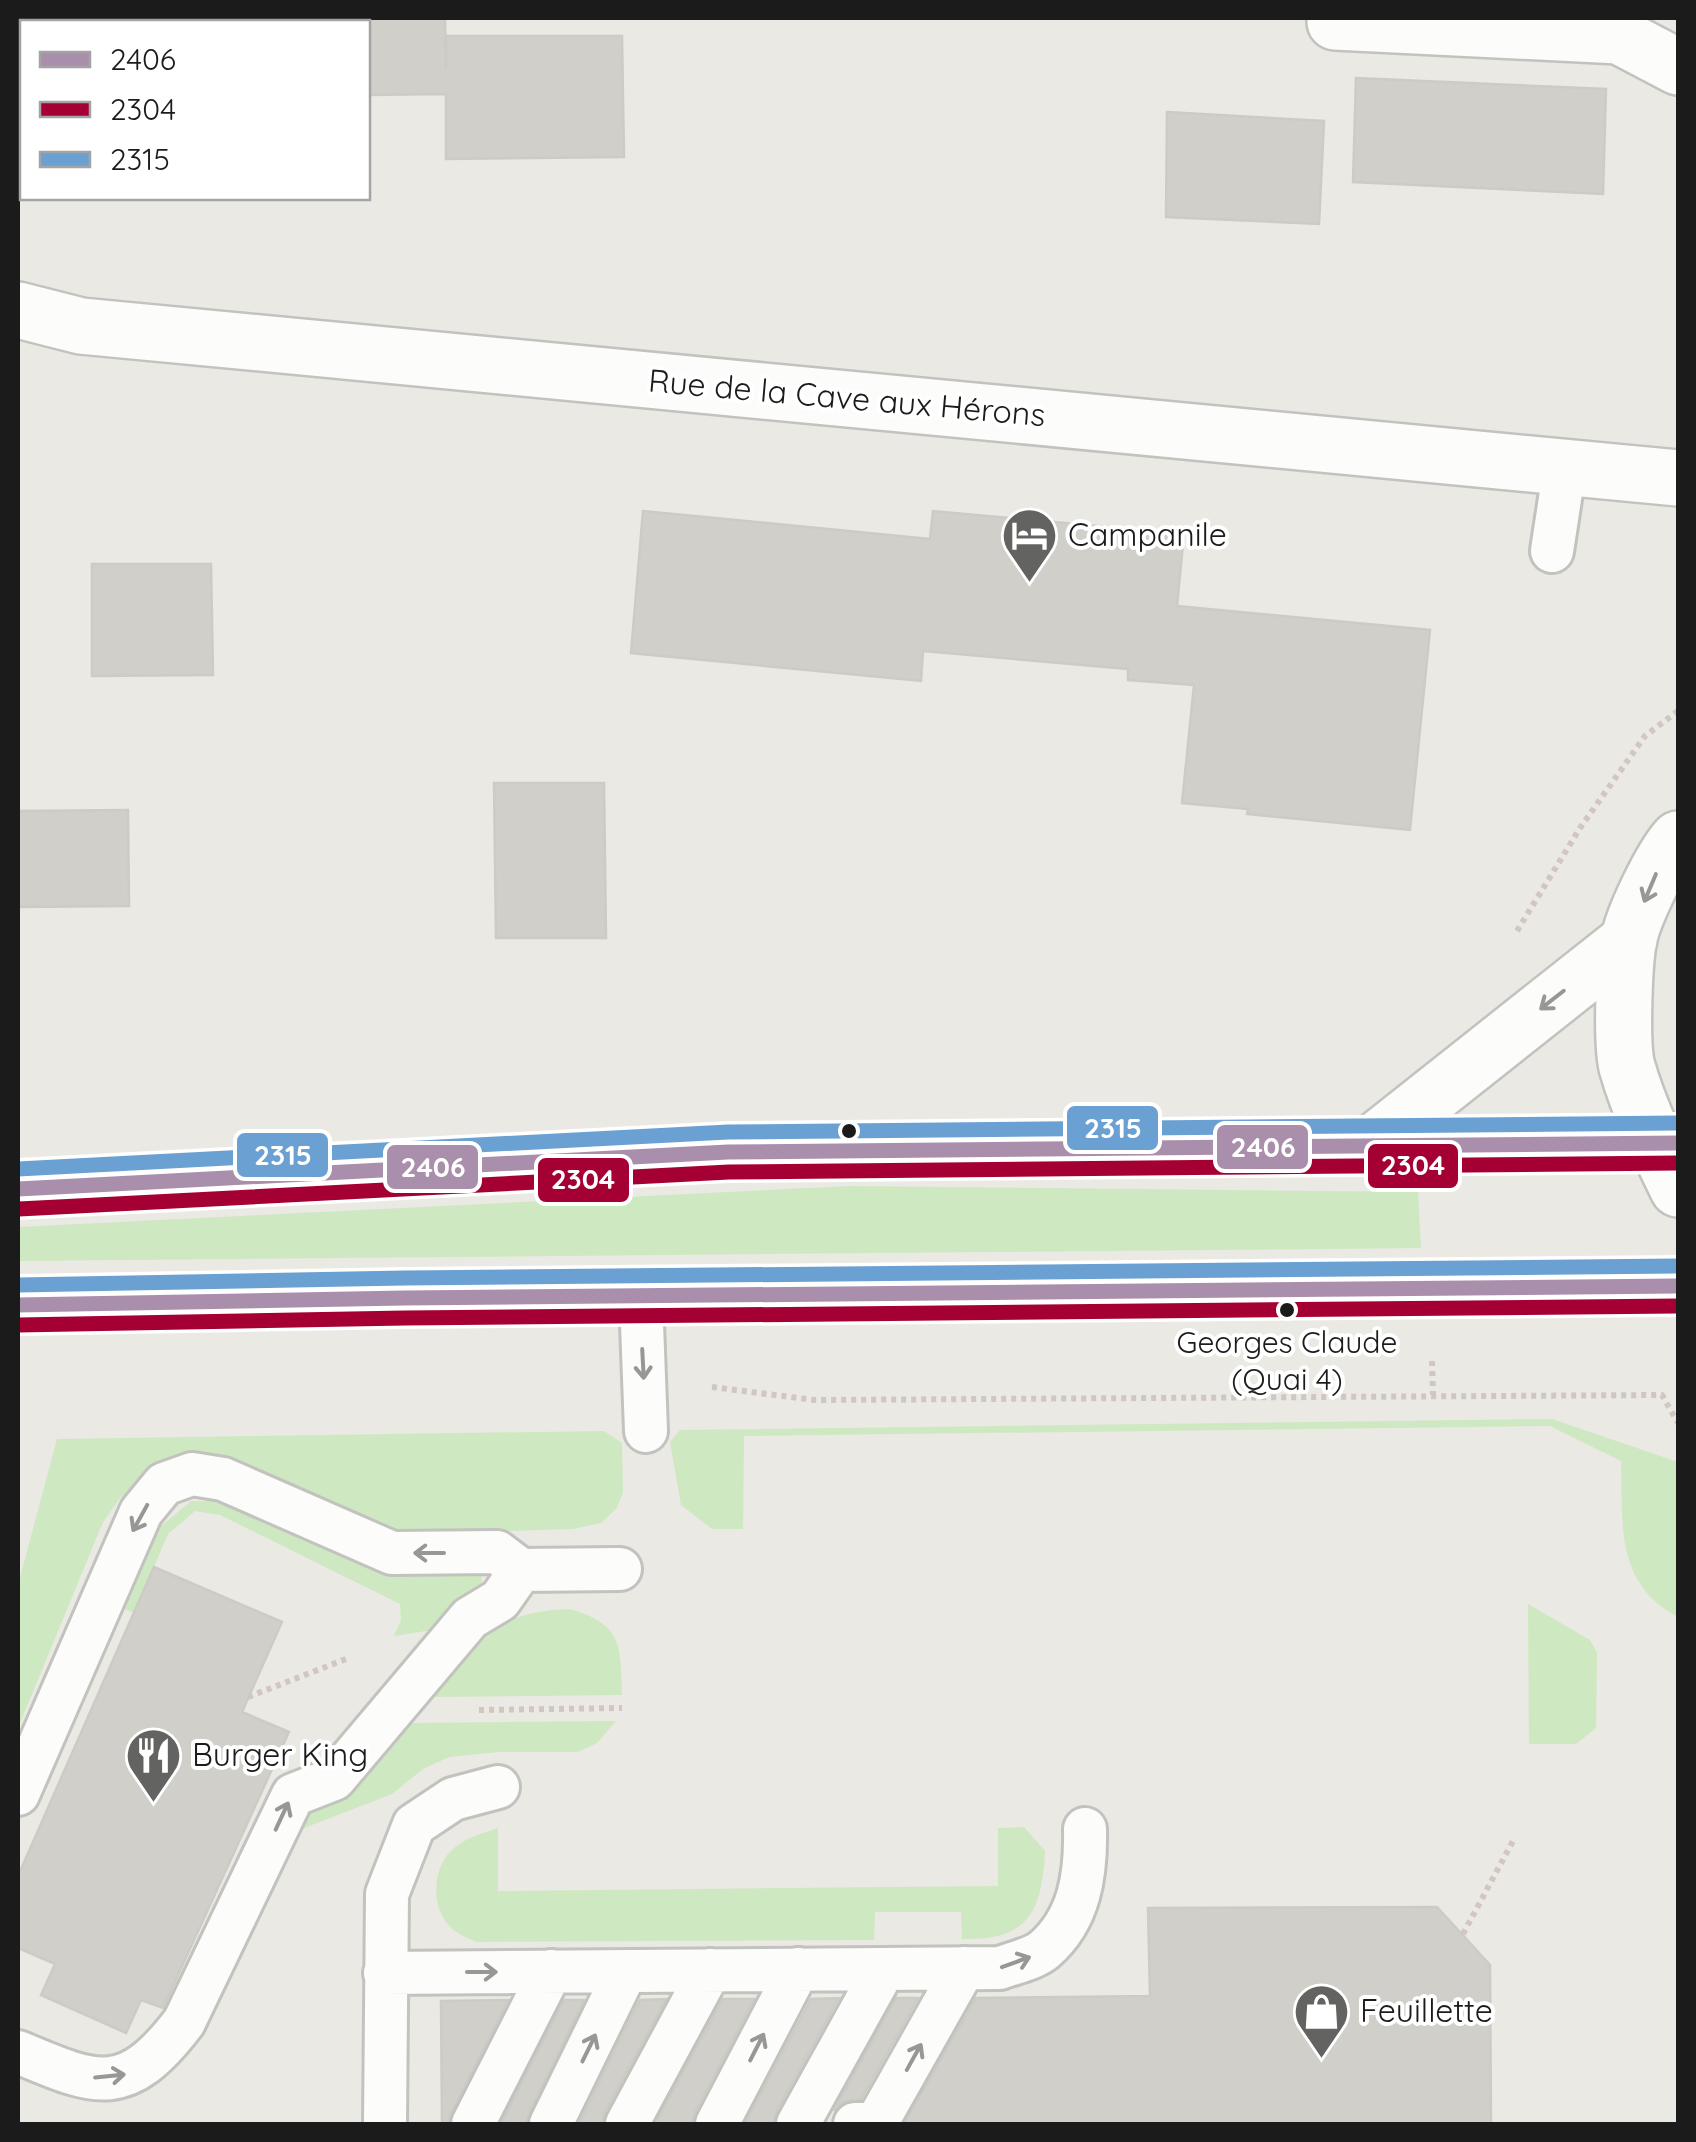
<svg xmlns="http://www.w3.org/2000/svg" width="1696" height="2142" viewBox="0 0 1696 2142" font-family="Quicksand,sans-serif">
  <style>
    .grass { fill: #cee8c1 }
    .building { fill: #d0cfca; stroke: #cdcbc5; stroke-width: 2.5 }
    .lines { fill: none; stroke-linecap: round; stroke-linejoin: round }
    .lane-casing { stroke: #c2c2bf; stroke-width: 48 }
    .street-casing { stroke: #c2c2bf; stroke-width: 60 }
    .primary-casing { stroke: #a09b80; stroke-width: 60 }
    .path { stroke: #d2c6c1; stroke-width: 6; stroke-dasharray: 5 5; stroke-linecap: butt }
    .lane { stroke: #fcfcfb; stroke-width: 42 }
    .street { stroke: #fcfcfb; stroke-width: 55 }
    .primary { stroke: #efece2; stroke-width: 55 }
    .bus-1-casing { stroke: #fff; stroke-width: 22 }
    .bus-2-casing { stroke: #fff; stroke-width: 22 }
    .bus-3-casing { stroke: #fff; stroke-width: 22 }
    .bus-1 { stroke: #aa8fad; stroke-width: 15 }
    .bus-2 { stroke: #a50034; stroke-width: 15 }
    .bus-3 { stroke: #6ba1d2; stroke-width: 15 }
    .oneway { stroke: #979796 }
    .bus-dot { fill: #1b1b1b; stroke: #fff; stroke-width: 4 }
    .labels { text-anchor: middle; stroke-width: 8; stroke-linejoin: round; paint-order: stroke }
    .bus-label { font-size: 30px; fill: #1b1b1b; stroke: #fff }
    .street-label { font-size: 32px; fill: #1b1b1b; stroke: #fff }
    .poi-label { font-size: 32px; fill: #1b1b1b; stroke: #fff; text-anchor: start }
    .line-badge { stroke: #fff; stroke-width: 4 }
    .badge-label { font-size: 28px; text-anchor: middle; font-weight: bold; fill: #fff }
  </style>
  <rect width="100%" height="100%" fill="#eae9e3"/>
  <!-- grass -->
  <path class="grass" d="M850 1186 1418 1192 1421 1248 18 1261V1227Z
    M1552 1419 1678 1462V1617C1614 1583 1623 1523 1621 1461L1550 1426 744 1436 743 1529H712L681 1505 670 1442 680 1430Z
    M604 1431 622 1443 623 1493 616 1509 601 1523 573 1529 413 1534 389 1529 262 1472 226 1460 157 1464 120 1498 103 1522 18 1728V1585L57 1439Z
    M191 1501H222L384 1571 410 1574H481L482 1585 432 1630 394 1636 401 1620 400 1604 220 1515 195 1511 168 1534 134 1613 120 1607 159 1528Z
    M1528 1604 1590 1640 1597 1653 1596 1728 1576 1744H1529Z
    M570 1609C623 1624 621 1647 622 1695L431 1697C479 1641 491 1612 570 1609Z
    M616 1721 597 1743 578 1752H499L449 1757 423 1769 392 1794 294 1832 300 1818 334 1803 359 1786 410 1723Z
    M1024 1827 1045 1851C1042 1912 1028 1941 962 1939L961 1912H875L874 1940 477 1942C470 1939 462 1936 456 1932 432 1915 430 1875 449 1853 461 1839 481 1834 498 1828V1891L998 1886V1828Z"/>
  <!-- building -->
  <path class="building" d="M368 18H445L446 69V36H622L624 157 446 159V94L368 95Z
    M1356 78 1606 89 1603 194 1353 182Z
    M1167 112 1324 121 1319 224 1166 217Z
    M643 511 930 539 933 511 1184 534 1177 606 1430 630 1410 830 1247 814 1248 809 1182 803 1194 685 1128 680V669L923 651 921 681 631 653Z
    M92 564H211L213 675 92 676Z
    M494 783H604L606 938H496Z
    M128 810 129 906 18 907V811Z
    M154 1567 282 1622 242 1712 289 1732 163 2008 141 2000 126 2033 41 1995 55 1964 18 1948V1876Z
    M1437 1907 1490 1965 1491 2124H904L976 1998 1150 1996 1148 1908Z
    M839 1998 776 2112 773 2124H745L811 1999Z
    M896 1998H918L861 2099 843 2102 834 2111Z
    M666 1999 605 2112 602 2124H579L640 2000Z
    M723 1999H754L695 2112 692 2124H655Z
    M508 2000 451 2113 448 2124H442L441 2001Z
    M564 2000H584L529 2113 526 2124H501Z"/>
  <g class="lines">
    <defs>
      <path id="lane" d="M1552 551 1565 466
        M641 1297 646 1431
        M18 1794 141 1512 164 1484 192 1474 223 1479 392 1553 497 1552 521 1570 620 1569
        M385 1973 1000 1968C1013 1963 1033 1959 1044 1950 1080 1919 1086 1874 1085 1829
        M18 2052C98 2086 126 2098 184 2022L293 1795 334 1779 470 1618 500 1600 521 1570
        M385 2124 387 1894 414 1825 453 1799 498 1787
        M473 2124 551 1971
        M551 2124 626 1971
        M627 2124 710 1970
        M717 2124 798 1969
        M798 2124 884 1969
        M855 2124H876L964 1968"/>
      <path id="street" d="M1335 18V22L1619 36 1678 67
        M18 310 81 326 1678 478
        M1678 839C1661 858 1632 918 1628 943 1624 969 1621 1044 1627 1067 1639 1109 1659 1150 1678 1189
        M1369 1146 1629 940"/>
      <path id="primary" d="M18 1189 728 1152 1678 1143
        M18 1305 405 1298 1678 1286"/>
    </defs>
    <!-- lane casing -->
    <use href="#lane" class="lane-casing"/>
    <!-- street casing -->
    <use href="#street" class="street-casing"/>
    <!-- primary casing -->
    <use href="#primary" class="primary-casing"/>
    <!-- path -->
    <path class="path" d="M1517 931 1580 828 1645 736 1678 711
      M1432 1361 1433 1395
      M712 1387 814 1400 1662 1395 1678 1423
      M248 1697 346 1659
      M479 1710 622 1708
      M1463 1934 1514 1839"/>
    <!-- lane -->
    <use href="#lane" class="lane"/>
    <!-- street -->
    <use href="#street" class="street"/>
    <!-- primary -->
    <use href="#primary" class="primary"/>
    <defs>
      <path id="bus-1" d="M18 1189 728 1152 1678 1143
        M18 1305 405 1298 1678 1286"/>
      <path id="bus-2" d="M19 1209 729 1172 1678 1163
        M18 1325 405 1318 1678 1306"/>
      <path id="bus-3" d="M18 1169 728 1132 1678 1123
        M18 1285 405 1278 1678 1266"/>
    </defs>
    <!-- bus-1 casing -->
    <use href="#bus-1" class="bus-1-casing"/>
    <!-- bus-2 casing -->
    <use href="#bus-2" class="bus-2-casing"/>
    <!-- bus-3 casing -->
    <use href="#bus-3" class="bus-3-casing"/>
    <!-- bus-1 -->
    <use href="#bus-1" class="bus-1"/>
    <!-- bus-2 -->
    <use href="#bus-2" class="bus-2"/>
    <!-- bus-3 -->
    <use href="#bus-3" class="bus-3"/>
  </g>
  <!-- one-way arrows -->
  <defs><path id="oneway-shaft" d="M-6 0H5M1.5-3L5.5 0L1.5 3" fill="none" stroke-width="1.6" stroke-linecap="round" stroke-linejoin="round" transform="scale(2.5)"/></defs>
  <g class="oneway">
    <use href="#oneway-shaft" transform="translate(1650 888) rotate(113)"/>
    <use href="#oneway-shaft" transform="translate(1552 1000) rotate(142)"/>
    <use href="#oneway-shaft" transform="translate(643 1364) rotate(87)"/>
    <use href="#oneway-shaft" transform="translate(140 1518) rotate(119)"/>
    <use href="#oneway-shaft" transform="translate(429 1553) rotate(180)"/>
    <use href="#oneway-shaft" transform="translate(282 1816) rotate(-65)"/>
    <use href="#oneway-shaft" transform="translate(1016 1962) rotate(-20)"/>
    <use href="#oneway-shaft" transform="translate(482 1972)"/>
    <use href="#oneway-shaft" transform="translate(757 2047) rotate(-63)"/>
    <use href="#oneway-shaft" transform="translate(589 2048) rotate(-64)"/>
    <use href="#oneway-shaft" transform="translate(914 2057) rotate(-61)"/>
    <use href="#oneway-shaft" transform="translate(110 2076) rotate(-6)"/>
  </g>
  <!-- icons -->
  <defs>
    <symbol id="hotel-pin" viewBox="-11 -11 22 30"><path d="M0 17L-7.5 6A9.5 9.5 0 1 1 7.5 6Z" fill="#636361" stroke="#fff"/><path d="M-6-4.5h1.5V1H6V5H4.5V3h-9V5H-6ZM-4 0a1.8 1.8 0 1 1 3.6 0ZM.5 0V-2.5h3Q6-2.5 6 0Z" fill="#fff"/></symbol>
    <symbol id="restaurant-pin" viewBox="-11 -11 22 30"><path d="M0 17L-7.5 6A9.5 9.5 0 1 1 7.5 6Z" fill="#636361" stroke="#fff"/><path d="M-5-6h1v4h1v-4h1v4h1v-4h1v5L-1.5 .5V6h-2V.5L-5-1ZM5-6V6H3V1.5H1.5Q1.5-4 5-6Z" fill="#fff"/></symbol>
    <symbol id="shop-pin" viewBox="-11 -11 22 30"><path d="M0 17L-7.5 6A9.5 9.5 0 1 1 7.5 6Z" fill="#636361" stroke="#fff"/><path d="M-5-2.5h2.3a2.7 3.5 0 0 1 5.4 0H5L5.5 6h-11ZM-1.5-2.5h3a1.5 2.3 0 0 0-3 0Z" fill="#fff"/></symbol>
  </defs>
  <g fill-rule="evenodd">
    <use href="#hotel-pin" x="998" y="504" width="63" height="86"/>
    <use href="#restaurant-pin" x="122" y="1724" width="63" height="86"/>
    <use href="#shop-pin" x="1290" y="1980" width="63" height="86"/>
  </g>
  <!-- markers -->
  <g class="bus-dot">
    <circle cx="849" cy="1131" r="9"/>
    <circle cx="1287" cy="1310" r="9"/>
  </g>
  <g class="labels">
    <!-- bus labels -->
    <g class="bus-label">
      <text x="1287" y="1353">Georges Claude<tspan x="1287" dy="37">(Quai 4)</tspan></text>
    </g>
    <!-- street labels -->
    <g class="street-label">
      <text transform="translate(847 398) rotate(5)" y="11">Rue de la Cave aux Hérons</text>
    </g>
    <!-- poi labels -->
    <g class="poi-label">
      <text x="1068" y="546">Campanile</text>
      <text x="192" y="1766">Burger King</text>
      <text x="1360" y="2022">Feuillette</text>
    </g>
  </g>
  <g class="line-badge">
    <rect x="1065" y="1104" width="95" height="48" rx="10" fill="#6ba1d2"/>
    <rect x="1215" y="1123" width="95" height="48" rx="10" fill="#aa8fad"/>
    <rect x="235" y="1131" width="95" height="48" rx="10" fill="#6ba1d2"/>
    <rect x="1366" y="1142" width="94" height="48" rx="10" fill="#a50034"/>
    <rect x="385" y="1143" width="95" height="48" rx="10" fill="#aa8fad"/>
    <rect x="536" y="1156" width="95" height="48" rx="10" fill="#a50034"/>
  </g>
  <g class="badge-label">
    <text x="1113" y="1138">2315</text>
    <text x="1263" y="1157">2406</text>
    <text x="283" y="1165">2315</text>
    <text x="1413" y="1175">2304</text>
    <text x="433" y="1177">2406</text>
    <text x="583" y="1189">2304</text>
  </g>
  <!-- border -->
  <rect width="1696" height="2142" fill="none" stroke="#1b1b1b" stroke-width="40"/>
  <!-- legend -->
  <rect x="20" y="20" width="350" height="180" fill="#ffffff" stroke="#a4a4a4" stroke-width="2.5"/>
  <rect x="40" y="52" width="50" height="15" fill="#aa8fad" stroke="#a4a4a4" stroke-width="2.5"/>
  <text x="110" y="70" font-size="30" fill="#1b1b1b">2406</text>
  <rect x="40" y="102" width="50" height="15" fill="#a50034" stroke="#a4a4a4" stroke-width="2.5"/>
  <text x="110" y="120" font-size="30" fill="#1b1b1b">2304</text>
  <rect x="40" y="152" width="50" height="15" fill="#6ba1d2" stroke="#a4a4a4" stroke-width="2.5"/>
  <text x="110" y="170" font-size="30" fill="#1b1b1b">2315</text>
</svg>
